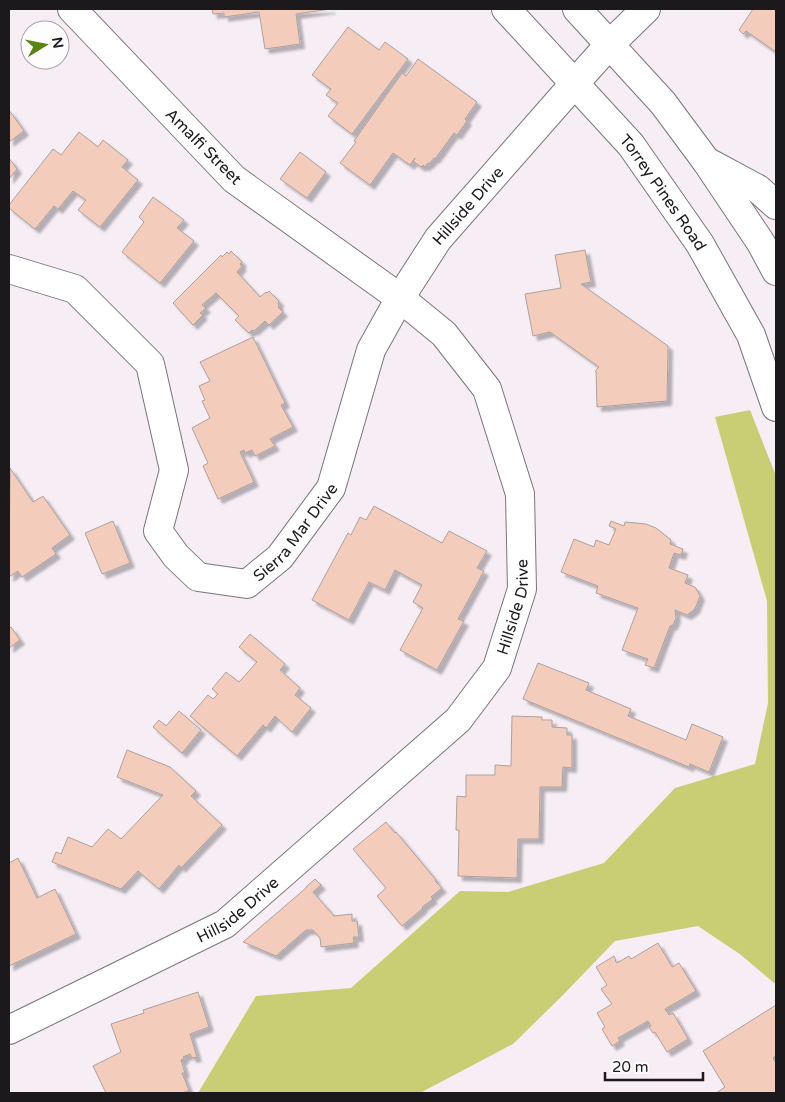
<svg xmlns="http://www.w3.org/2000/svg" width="785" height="1102" viewBox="0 0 785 1102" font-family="'Varela Round',sans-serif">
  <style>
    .green { fill: #c9ce75 }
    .building { fill: #f4ccbb; stroke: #ada19d; filter: url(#shadow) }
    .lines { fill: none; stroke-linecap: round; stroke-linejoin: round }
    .minor-casing { stroke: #7b747b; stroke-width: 30 }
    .primary-casing { stroke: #7b747b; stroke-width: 30 }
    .minor { stroke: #fff; stroke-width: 28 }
    .primary { stroke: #fff; stroke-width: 28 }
    .labels { text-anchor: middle; stroke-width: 5; stroke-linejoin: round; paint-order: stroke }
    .street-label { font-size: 16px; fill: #1c191c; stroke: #fefdfe }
  </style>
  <defs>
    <filter id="shadow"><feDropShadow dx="4.5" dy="4.5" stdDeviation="1" flood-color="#0004"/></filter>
  </defs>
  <rect width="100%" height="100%" fill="#f6edf5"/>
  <!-- green -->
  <path class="green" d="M750 410 776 476V982L774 983 741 955 698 926 615 941 563 995 513 1044 420 1093H198L256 996 351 988 460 891 508 892 604 863 675 788 755 764 768 703 767 601 715 417Z"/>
  <!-- building -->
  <path class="building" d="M212 9H331L296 14 300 44 265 49 259 12 224 17V13L213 14Z
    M753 9H776V52L746 31 743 34 739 30Z
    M348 27 379 50 385 42 408 59 352 134 328 116 338 103 326 95 331 89 312 75Z
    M418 59 477 102 465 119 467 121 457 135 454 133 435 159 434 158 429 164 428 163 425 167 423 165 421 167 413 161 415 159V158L410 165 393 153 370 185 340 163 356 142 354 141 402 73 406 76Z
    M9 110 24 131 9 142Z
    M79 132 98 147 103 140 128 160 122 167 138 180 100 227 78 210 86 200 73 191 58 209 54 206 35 229 9 208V205L53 149 61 155Z
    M300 152 326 172 307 198 280 179Z
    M9 158 17 169 9 179Z
    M153 197 184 220 177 228 194 241 160 283 122 252 144 222 139 217Z
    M585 250 591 282 581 284 668 346 667 401 597 407 596 370 599 367 550 332 533 336 525 294 561 288 555 255Z
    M231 251 242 262 240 264 242 266 237 272 260 297 266 292 267 293 269 291 279 301 278 304 279 305 278 307 283 312 269 325 265 321 254 331 252 330 249 333 235 320 239 316 216 293 202 305 206 308 200 313 203 315 193 325 173 303 221 255 222 257 227 252 229 254Z
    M253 337 285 403 281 405 293 427 270 439 275 446 255 456 252 450 245 453 244 450 240 452 254 482 218 499 203 466 208 463 192 428 210 418 202 401 205 400 199 386 210 381 200 362Z
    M10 468 33 502 43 496 70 535 52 548 56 554 22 577 18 571 9 577Z
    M374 506 442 543 449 531 487 551 477 568 484 571 458 619 464 621 437 670 400 650 423 608 413 602 422 585 395 570 385 590 369 582 349 620 312 600 348 533 351 535 360 517 366 520Z
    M113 521 130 563 102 574 85 533Z
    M611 521 624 526 625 522 636 523 646 524 656 528 671 540 670 544 683 549 681 555 674 553 669 568 688 575 685 583 695 587 700 596 695 609 687 615 675 610 676 618 673 625 670 626 654 668 645 665 648 659 622 650 638 608 596 593 598 586 561 572 574 539 594 547 596 540 609 545 616 529 609 526Z
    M11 627 20 640 9 648V629Z
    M250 634 285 664 280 670 300 688 295 695 311 708 292 732 275 716 266 728 263 725 237 756 190 716 208 695 213 699 218 694 212 689 226 672 239 682 257 662 239 647Z
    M538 663 589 683 586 690 631 709 628 716 686 740 692 724 723 737 709 772 690 764 689 767 523 699Z
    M179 711 201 730 182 753 153 727 159 720 166 726Z
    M512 716 542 717V720H552V727L567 728V735H572V768L563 767 562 787H540L539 839H518L517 878 458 876 459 830H456L457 796 466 797V775H495V765L511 766Z
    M127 750 170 767 196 791 191 796 222 825 181 868 179 865 159 889 138 871 121 889 52 862 56 852 61 854 68 837 92 847 108 829 121 839 163 795 117 777Z
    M386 822 395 833 396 832 436 880 435 881 442 888 431 897 433 899 422 907 423 908 402 926 377 896 386 888 353 849Z
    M18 858 37 898 55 889 76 934 9 966V863Z
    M315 879 321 885 313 892 334 916 352 914V921H357L359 937H353L354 943 321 947 320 938 313 930H306L276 956 243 942 306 888V887Z
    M658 943 672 967 679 963 696 991 665 1009 669 1015 673 1013 688 1039 667 1052 655 1032 653 1033 649 1027 651 1026 648 1021 618 1038 620 1041 612 1046 602 1029 605 1027 597 1013 612 1004 601 989 607 985 596 967 614 956 616 960 615 961 617 963 629 956 631 959Z
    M198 992 209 1027 190 1034 197 1057 192 1058 190 1054 183 1057 184 1059 181 1060 185 1073H182L189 1090 183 1093H106L93 1066 121 1052 111 1024 144 1013 143 1010Z
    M776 1005V1055L773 1058 776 1063V1093H716L725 1087 703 1051Z"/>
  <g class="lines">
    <defs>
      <g id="minor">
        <path d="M609 45 646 9"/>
        <path d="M706 161 758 189 776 205"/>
        <path id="s1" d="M9 269 75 289 150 364 174 470 158 531 176 556 198 577 247 584 280 557 331 488 371 350 400 298 438 239 575 83"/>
        <path id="s2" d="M9 1030 225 924 458 720 497 668 522 589 520 494 487 389 444 334 400 298 234 179 72 9"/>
      </g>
      <g id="primary">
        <path id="s3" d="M506 9 631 145 700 244 751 335 776 407"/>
        <path d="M577 9 663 103 706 161 761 243 776 271"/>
        <path d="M575 83 609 45"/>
      </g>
    </defs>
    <!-- minor casing -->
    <use href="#minor" class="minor-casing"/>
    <!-- primary casing -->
    <use href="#primary" class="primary-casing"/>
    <!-- minor -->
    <use href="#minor" class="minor"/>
    <!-- primary -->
    <use href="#primary" class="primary"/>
  </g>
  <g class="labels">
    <!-- street labels -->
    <g class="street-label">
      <text transform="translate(204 146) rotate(45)" y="6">Amalfi Street</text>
      <text dy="6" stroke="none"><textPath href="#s3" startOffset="242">Torrey Pines Road</textPath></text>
      <text dy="6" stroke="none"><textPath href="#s1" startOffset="904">Hillside Drive</textPath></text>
      <text dy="6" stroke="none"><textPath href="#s1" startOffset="529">Sierra Mar Drive</textPath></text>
      <text dy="6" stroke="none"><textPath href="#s2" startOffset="679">Hillside Drive</textPath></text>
      <text dy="6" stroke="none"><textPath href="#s2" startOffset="259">Hillside Drive</textPath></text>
    </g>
  </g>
  <!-- border -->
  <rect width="785" height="1102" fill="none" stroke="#1c191c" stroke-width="20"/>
  <!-- north arrow -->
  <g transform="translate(45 45) rotate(80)"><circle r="24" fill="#fefdfe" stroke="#a4a2a4"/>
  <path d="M0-4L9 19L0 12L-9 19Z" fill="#588411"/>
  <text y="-8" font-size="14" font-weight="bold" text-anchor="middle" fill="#1c191c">N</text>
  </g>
  <!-- scale -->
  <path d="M605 1072v8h98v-8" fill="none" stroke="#1c191c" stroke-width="2.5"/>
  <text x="612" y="1072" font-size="15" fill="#1c191c" stroke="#fefdfe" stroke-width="4" paint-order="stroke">20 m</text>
</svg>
